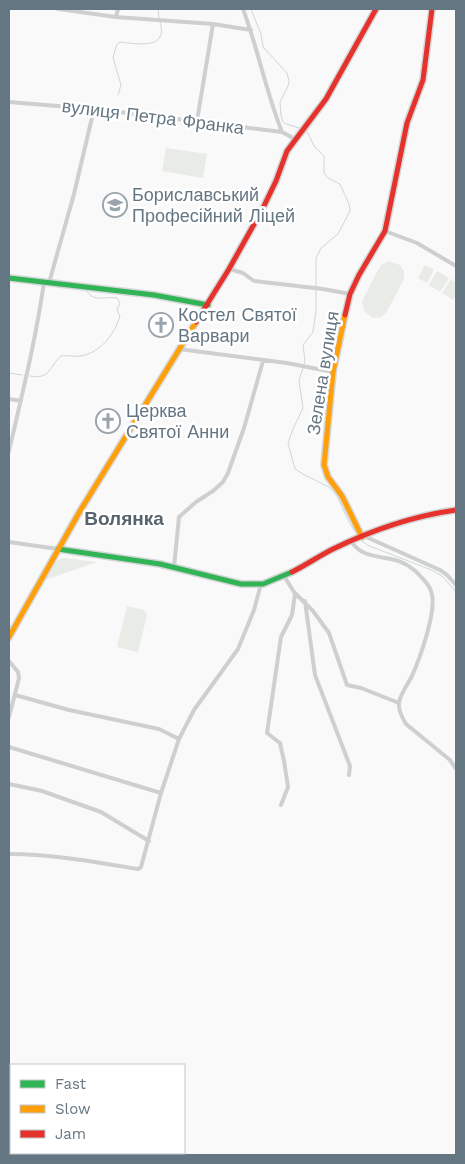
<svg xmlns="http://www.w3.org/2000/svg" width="465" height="1164" viewBox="0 0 465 1164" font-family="'Work Sans',sans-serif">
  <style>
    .green { fill: #e8ebe6 }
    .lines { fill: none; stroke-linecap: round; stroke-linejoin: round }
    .stream { stroke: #ced6d9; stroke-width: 1 }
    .fast-casing { stroke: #d5d6d7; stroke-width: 8 }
    .slow-casing { stroke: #d5d6d7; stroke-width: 8 }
    .jam-casing { stroke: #d5d6d7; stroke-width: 8 }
    .street { stroke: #cecfd0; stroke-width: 4 }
    .fast { stroke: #30b455; stroke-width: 5 }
    .slow { stroke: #ff9f0a; stroke-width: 5 }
    .jam { stroke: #e5322d; stroke-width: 5 }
    .labels { text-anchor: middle; stroke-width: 5; stroke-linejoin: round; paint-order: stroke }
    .street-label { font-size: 18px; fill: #657683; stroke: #fff }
    .poi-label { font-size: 18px; fill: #657683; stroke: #fff; text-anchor: start }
    .neighbourhood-label { font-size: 19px; font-weight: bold; fill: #57646e; stroke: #fff }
  </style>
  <rect width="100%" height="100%" fill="#f9f9f9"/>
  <!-- green -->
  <path class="green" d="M166 148 207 154 203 178 162 171Z
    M389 261 400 265 404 272V279L386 313 381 317 373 318 364 311 362 301 378 270 382 264Z
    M425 265 434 269 427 283 418 278Z
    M437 271 449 278 440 292 429 285Z
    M451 279 456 283V295L453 300 442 293Z
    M61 558H65L97 562 45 580 55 563Z
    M127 606 144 610 147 615 138 652 117 647Z"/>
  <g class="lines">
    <!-- stream -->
    <path class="stream" d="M158 9 159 18
      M251 9 261 34 263 47 287 73 289 81 288 86 280 102 281 116 283 122 286 124 299 128
      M118 95 121 85 113 57 117 44 121 42C137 44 169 50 160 22
      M303 130 308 133 314 146 324 156V173L328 178 340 184 349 204 350 211 338 234 321 248 316 258V311L313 332 303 345 305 361 299 381 303 408 293 429 288 443 292 458 295 469 303 474 329 487 337 496 350 524 358 536
      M9 373 22 375
      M30 376C51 380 49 366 61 356 67 355 74 357 81 356 101 352 114 335 120 316L117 310 120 303 117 298C106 296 94 303 87 291
      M360 539 367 545 434 571 443 577 456 592"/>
    <defs>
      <path id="fast" d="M9 278 154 295 208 305
        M58 549 160 564 241 584H263L292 572"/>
      <path id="slow" d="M345 315 333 372 324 465 328 477 342 496 362 537
        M9 637 80 511 196 322"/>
      <path id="jam" d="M345 315 350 294 359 275 385 231 407 123 423 80 432 9
        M196 322 229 269 262 210 276 181 287 151 326 99 376 9
        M292 572C306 565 319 556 333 549 372 530 413 516 456 510"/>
    </defs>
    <!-- fast casing -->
    <use href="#fast" class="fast-casing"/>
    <!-- slow casing -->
    <use href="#slow" class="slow-casing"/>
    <!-- jam casing -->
    <use href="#jam" class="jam-casing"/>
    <!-- street -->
    <path class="street" d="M58 9 116 17 213 24 251 30
      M243 9C258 49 266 92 282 132
      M116 17 118 9
      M9 102 94 109 282 132 295 139
      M197 121 213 24
      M385 231 417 243 456 266
      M229 269 243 273 254 281 323 289 350 294
      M49 283 74 194 94 109
      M179 349 287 363 333 372
      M9 399 21 401
      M9 451C22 395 36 339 44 282
      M364 536 440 570 447 575 456 585
      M351 541C360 556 376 556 391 559 403 561 415 569 423 579 427 583 431 589 432 595 436 613 420 658 412 676 408 684 400 694 399 703 398 710 403 719 406 724L450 760 456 769
      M9 542 58 549
      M174 567 179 517 196 502 213 491 223 482 228 473 244 428 263 361
      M284 576 294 592 313 611 329 633 347 685 361 688 399 703
      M305 601 315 675 350 766 349 775
      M9 661 18 672 19 678 9 717
      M15 695 69 710 159 729 179 739
      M9 747 161 793
      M9 784 42 791 101 812 149 841
      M281 805 288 787 284 761 280 743 267 733 281 637 292 615 295 594
      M9 854C52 854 95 862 138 869L141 867 161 793 179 739 194 710 238 649 254 610 261 584"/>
    <!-- fast -->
    <use href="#fast" class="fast"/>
    <!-- slow -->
    <use href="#slow" class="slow"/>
    <!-- jam -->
    <use href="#jam" class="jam"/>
  </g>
  <!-- icons -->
  <defs>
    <symbol id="university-ring" viewBox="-11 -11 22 22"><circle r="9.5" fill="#fff" stroke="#99a4ac" stroke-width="1.5"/><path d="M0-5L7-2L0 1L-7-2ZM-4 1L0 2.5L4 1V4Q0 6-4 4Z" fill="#99a4ac"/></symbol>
    <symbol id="church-ring" viewBox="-11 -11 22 22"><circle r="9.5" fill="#fff" stroke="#99a4ac" stroke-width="1.5"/><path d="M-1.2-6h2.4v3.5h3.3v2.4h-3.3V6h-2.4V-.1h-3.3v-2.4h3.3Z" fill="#99a4ac"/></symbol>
  </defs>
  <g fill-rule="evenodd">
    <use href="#university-ring" x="101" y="191" width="28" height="28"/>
    <use href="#church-ring" x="147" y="311" width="28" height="28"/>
    <use href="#church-ring" x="94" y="407" width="28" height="28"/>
  </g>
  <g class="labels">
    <!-- street labels -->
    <g class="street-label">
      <text transform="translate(153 117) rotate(7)" y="6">вулиця Петра Франка</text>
      <text transform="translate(323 373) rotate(-81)" y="6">Зелена вулиця</text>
    </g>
    <!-- poi labels -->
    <g class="poi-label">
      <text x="132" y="201">Бориславський<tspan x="132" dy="21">Професійний Ліцей</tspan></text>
      <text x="178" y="321">Костел Святої<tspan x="178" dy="21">Варвари</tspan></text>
      <text x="126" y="417">Церква<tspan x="126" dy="21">Святої Анни</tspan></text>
    </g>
    <!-- neighbourhood labels -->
    <g class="neighbourhood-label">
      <text x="124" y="525">Волянка</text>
    </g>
  </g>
  <!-- border -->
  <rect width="465" height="1164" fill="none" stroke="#657683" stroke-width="20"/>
  <!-- legend -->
  <rect x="10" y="1064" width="175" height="90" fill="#ffffff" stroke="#c1c8cd"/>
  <rect x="20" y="1080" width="25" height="8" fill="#30b455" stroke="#c1c8cd"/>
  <text x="55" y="1089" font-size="15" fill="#657683">Fast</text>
  <rect x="20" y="1105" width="25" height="8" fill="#ff9f0a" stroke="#c1c8cd"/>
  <text x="55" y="1114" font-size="15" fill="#657683">Slow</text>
  <rect x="20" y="1130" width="25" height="8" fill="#e5322d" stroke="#c1c8cd"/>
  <text x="55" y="1139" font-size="15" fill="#657683">Jam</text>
</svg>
